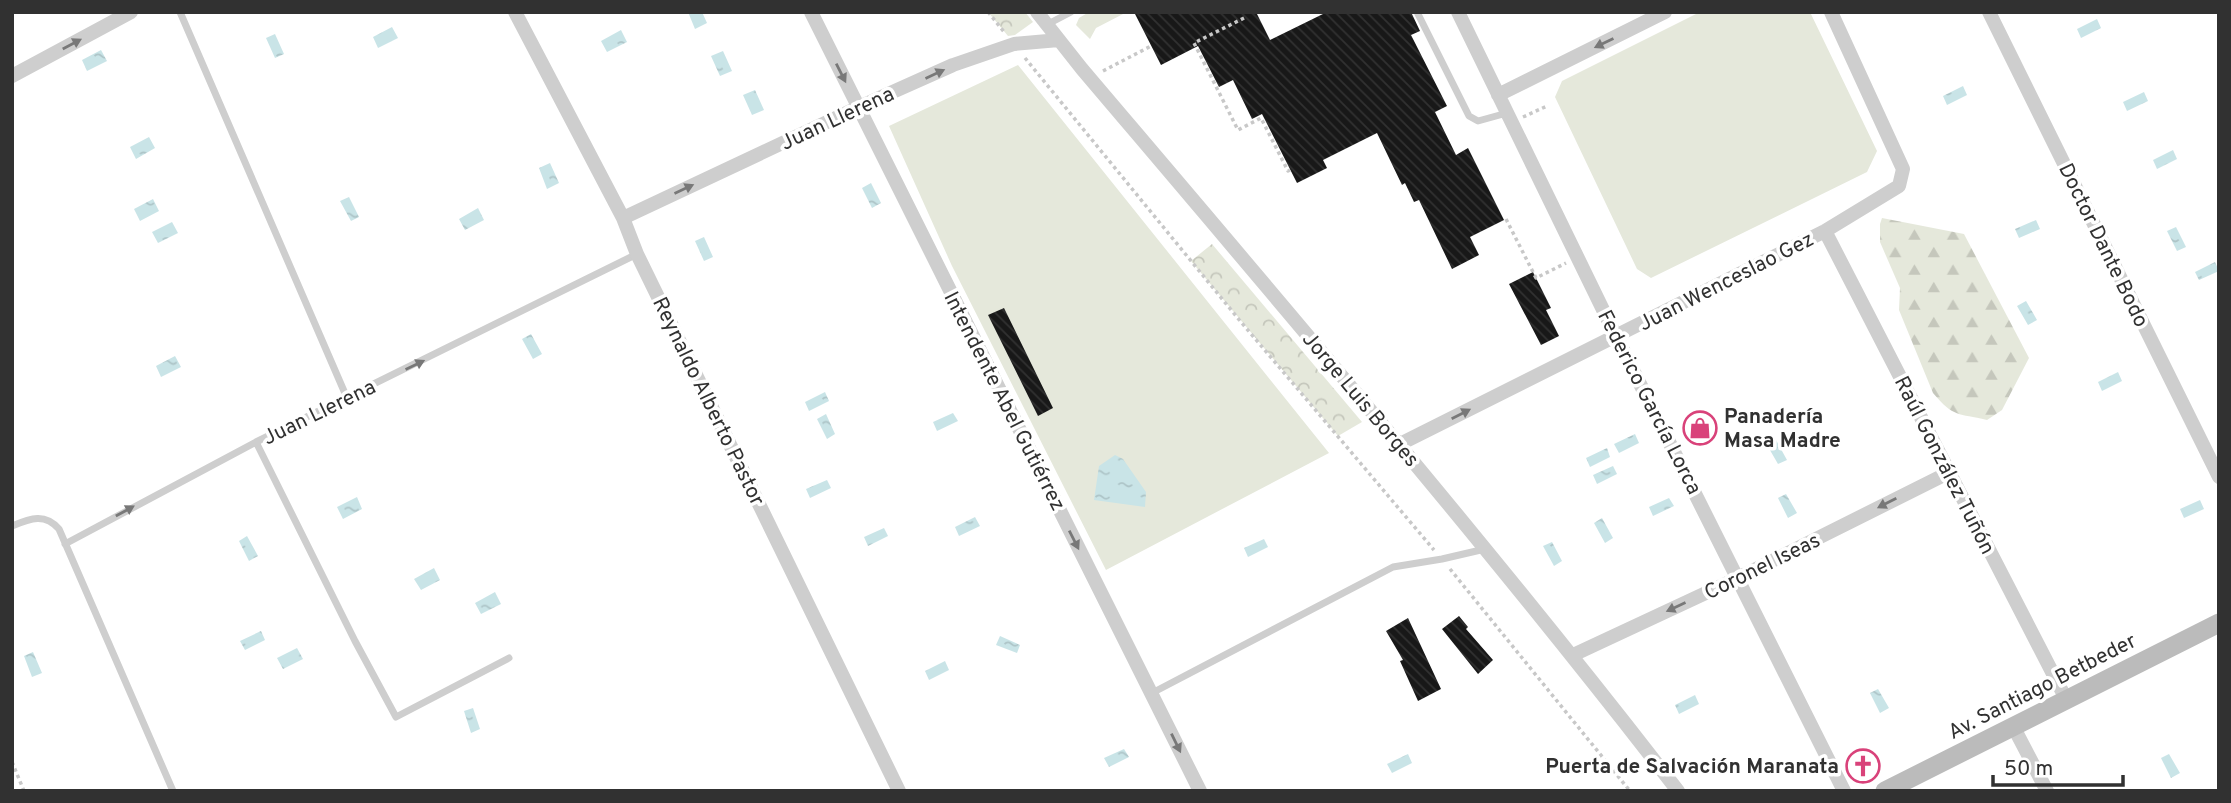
<svg xmlns="http://www.w3.org/2000/svg" width="2231" height="803" viewBox="0 0 2231 803" font-family="Overpass,sans-serif">
  <style>
    .grass { fill: #e5e8db }
    .forest { fill: url(#forest-firs) }
    .park { fill: url(#park-crowns) }
    .water { fill: url(#water-ripples) }
    .building { fill: url(#building-back-hatch) }
    .lines { fill: none; stroke-linecap: round; stroke-linejoin: round }
    .path { stroke: #c8c8c8; stroke-width: 3.5; stroke-dasharray: 3.5 3.5; stroke-linecap: butt }
    .lane { stroke: #cecece; stroke-width: 7 }
    .street { stroke: #cecece; stroke-width: 14 }
    .secondary { stroke: #bbb; stroke-width: 19 }
    .oneway { fill: #787878 }
    .labels { text-anchor: middle; stroke-width: 7; stroke-linejoin: round; paint-order: stroke }
    .street-label { font-size: 21px; fill: #313131; stroke: #fff }
    .poi-label { font-size: 21px; font-weight: bold; fill: #313131; stroke: #fff; text-anchor: start }
  </style>
  <defs>
    <pattern id="forest-firs" width="22" height="20" patternUnits="userSpaceOnUse" patternTransform="scale(1.75)"><rect width="22" height="20" fill="#e5e8db"/><path d="M5 1l3.5 6h-7zM16 11l3.5 6h-7z" fill="#c5c7bc"/></pattern>
    <pattern id="park-crowns" width="20" height="18" patternUnits="userSpaceOnUse" patternTransform="scale(1.75)"><rect width="20" height="18" fill="#e5e8db"/><path d="M2 6a3 3 0 1 1 6 0M12 15a3 3 0 1 1 6 0" fill="none" stroke="#c5c7bc"/></pattern>
    <pattern id="water-ripples" width="26" height="14" patternUnits="userSpaceOnUse" patternTransform="scale(1.75)"><rect width="26" height="14" fill="#c9e4e7"/><path d="M2 4q2-2 4 0t4 0M15 11q2-2 4 0t4 0" fill="none" stroke="#adc4c7"/></pattern>
    <pattern id="building-back-hatch" width="6" height="6" patternUnits="userSpaceOnUse" patternTransform="scale(1.75)"><rect width="6" height="6" fill="#181818"/><path d="M-1 5l2 2M0 0l6 6M5-1l2 2" fill="none" stroke="#313131"/></pattern>
  </defs>
  <rect width="100%" height="100%" fill="#fff"/>
  <!-- grass -->
  <path class="grass" d="M1089 12H1127L1096 28 1090 39 1076 25 1079 18Z
    M1700 12H1810L1877 151 1867 172 1651 278 1637 269 1555 97 1562 81Z
    M1018 65 1329 453 1106 570 952 266 889 126Z"/>
  <!-- forest -->
  <path class="forest" d="M1882 218 1964 234 2029 358 2002 410 1987 420C1958 413 1954 418 1933 393L1899 310 1900 288 1880 242V224Z"/>
  <!-- park -->
  <path class="park" d="M988 12H1025L1033 22 1015 35 1008 36Z
    M1212 244 1362 422 1338 436 1191 261Z"/>
  <!-- water -->
  <path class="water" d="M688 12H702L707 23 695 29Z
    M2097 19 2101 28 2081 38 2077 29Z
    M392 27 398 38 378 48 373 37Z
    M621 30 627 42 607 52 601 41Z
    M275 34 284 54 275 58 266 38Z
    M101 50 107 61 87 71 82 60Z
    M723 51 732 71 720 76 711 56Z
    M1963 86 1967 95 1947 105 1943 96Z
    M755 90 764 110 752 115 743 95Z
    M2144 92 2148 101 2127 111 2123 102Z
    M149 137 155 148 136 159 130 147Z
    M2173 150 2177 159 2157 169 2153 160Z
    M550 163 559 183 547 189 539 168Z
    M871 183 881 203 872 208 862 188Z
    M349 197 359 217 351 221 340 201Z
    M153 199 159 211 140 221 134 209Z
    M478 208 484 220 465 230 459 219Z
    M2036 220 2040 229 2019 238 2015 229Z
    M172 222 178 233 158 243 152 232Z
    M2176 227 2186 247 2177 251 2167 231Z
    M704 237 713 257 704 261 695 241Z
    M2215 262 2219 271 2199 280 2195 272Z
    M2026 301 2037 320 2028 325 2017 306Z
    M531 334 542 354 533 359 522 339Z
    M175 356 181 367 161 377 156 366Z
    M2118 372 2122 381 2102 391 2098 382Z
    M825 392 829 401 809 411 805 402Z
    M953 413 958 421 937 431 933 422Z
    M826 414 835 434 827 439 817 419Z
    M1635 434 1639 443 1619 453 1614 444Z
    M1776 440 1787 460 1778 464 1767 445Z
    M1607 448 1610 457 1590 467 1586 458Z
    M1115 455 1123 459 1146 492 1145 507 1094 500 1099 466Z
    M1613 466 1617 474 1597 484 1593 475Z
    M827 480 831 488 810 498 806 489Z
    M1786 494 1797 513 1788 518 1778 498Z
    M357 497 362 509 343 519 337 507Z
    M1669 498 1674 506 1653 516 1649 507Z
    M2200 500 2204 509 2184 518 2180 509Z
    M975 517 980 526 959 536 955 527Z
    M1602 518 1613 538 1605 543 1594 523Z
    M884 528 888 536 868 546 864 537Z
    M247 536 258 556 249 561 239 541Z
    M1264 539 1268 547 1248 557 1244 548Z
    M1552 542 1562 561 1554 566 1543 546Z
    M434 568 440 580 421 590 414 579Z
    M495 592 501 604 481 614 475 603Z
    M261 631 265 640 245 650 240 641Z
    M1000 636 1020 645 1017 653 996 645Z
    M297 648 303 659 283 669 277 658Z
    M33 652 42 673 32 677 24 656Z
    M945 661 949 670 929 680 925 671Z
    M1878 689 1889 708 1880 713 1870 693Z
    M1695 695 1699 704 1679 714 1675 705Z
    M473 708 480 729 471 733 464 711Z
    M1124 749 1129 757 1109 767 1104 758Z
    M1408 754 1412 763 1392 773 1387 764Z
    M2169 754 2180 773 2171 778 2161 758Z"/>
  <!-- building -->
  <path class="building" d="M1134 12H1256L1270 40 1327 12H1411L1420 31 1411 35 1447 106 1435 112 1456 155 1468 148 1504 220 1470 237 1479 255 1452 269 1419 200 1414 202 1405 183 1402 185 1377 133 1323 160 1327 168 1297 183 1262 114 1252 119 1233 80 1219 87 1198 46 1161 65Z
    M1533 272 1551 308 1546 310 1559 336 1541 345 1509 284Z
    M1004 308 1053 408 1038 416 988 315Z
    M1459 616 1468 627 1466 629 1493 660 1478 674 1442 629Z
    M1408 618 1441 689 1418 701 1400 661 1403 660 1386 631Z"/>
  <g class="lines">
    <!-- path -->
    <path class="path" d="M988 12 1005 33
      M1244 18 1194 43 1238 130 1261 118 1288 171 1290 170
      M1025 58 1241 322 1434 550
      M1103 71 1151 46
      M1523 117 1547 106
      M1506 219 1536 278 1566 263
      M1450 569 1630 791
      M12 762 24 791"/>
    <!-- lane -->
    <path class="lane" d="M180 12 347 398
      M1417 12 1469 116 1478 121 1507 113
      M1048 24 1071 12
      M256 442 355 641 396 717 509 658
      M12 526C31 518 45 513 59 529L173 791
      M65 544 256 442 637 254
      M1152 693 1393 567 1442 559 1485 549"/>
    <!-- street -->
    <path class="street" d="M515 12 623 218 637 254 899 791
      M811 12 1200 791
      M1037 12 1082 69C1284 307 1487 544 1678 791
      M1458 12 1608 320 1844 791
      M1989 12 2219 477
      M12 76 131 12
      M1498 95 1665 12
      M623 218 859 107 953 65 1014 44 1059 40
      M1825 231 2066 699
      M1400 444 1825 231 1899 186 1903 169 1831 12
      M1573 655 1738 578 1948 473
      M2013 726 2047 791"/>
    <!-- secondary -->
    <path class="secondary" d="M1885 791 2219 623"/>
  </g>
  <!-- one-way arrows -->
  <defs><path id="oneway-solid" d="M-6-.8H1V-3.2L6.5 0L1 3.2V.8H-6Z" transform="scale(1.75)"/></defs>
  <g class="oneway">
    <use href="#oneway-solid" transform="translate(1604 43) rotate(154)"/>
    <use href="#oneway-solid" transform="translate(72 44) rotate(-28)"/>
    <use href="#oneway-solid" transform="translate(841 73) rotate(63)"/>
    <use href="#oneway-solid" transform="translate(935 74) rotate(-25)"/>
    <use href="#oneway-solid" transform="translate(684 189) rotate(-25)"/>
    <use href="#oneway-solid" transform="translate(415 365) rotate(-26)"/>
    <use href="#oneway-solid" transform="translate(1461 414) rotate(-27)"/>
    <use href="#oneway-solid" transform="translate(1887 503) rotate(153)"/>
    <use href="#oneway-solid" transform="translate(125 511) rotate(-29)"/>
    <use href="#oneway-solid" transform="translate(1074 540) rotate(63)"/>
    <use href="#oneway-solid" transform="translate(1676 607) rotate(155)"/>
    <use href="#oneway-solid" transform="translate(1176 743) rotate(64)"/>
  </g>
  <!-- icons -->
  <defs>
    <symbol id="shop-ring" viewBox="-11 -11 22 22"><circle r="9.5" fill="#fff" stroke="#d9427a" stroke-width="1.5"/><path d="M-5-2.5h2.3a2.7 3.5 0 0 1 5.4 0H5L5.5 6h-11ZM-1.5-2.5h3a1.5 2.3 0 0 0-3 0Z" fill="#d9427a"/></symbol>
    <symbol id="church-ring" viewBox="-11 -11 22 22"><circle r="9.5" fill="#fff" stroke="#d9427a" stroke-width="1.5"/><path d="M-1.2-6h2.4v3.5h3.3v2.4h-3.3V6h-2.4V-.1h-3.3v-2.4h3.3Z" fill="#d9427a"/></symbol>
  </defs>
  <g fill-rule="evenodd">
    <use href="#shop-ring" x="1681" y="409" width="38" height="38"/>
    <use href="#church-ring" x="1844" y="747" width="38" height="38"/>
  </g>
  <g class="labels">
    <!-- street labels -->
    <g class="street-label">
      <text transform="translate(837 118) rotate(-25)" y="7">Juan Llerena</text>
      <text transform="translate(2104 245) rotate(64)" y="7">Doctor Dante Bodo</text>
      <text transform="translate(1726 281) rotate(-27)" y="7">Juan Wenceslao Gez</text>
      <text transform="translate(1361 399) rotate(50)" y="7">Jorge Luis Borges</text>
      <text transform="translate(709 401) rotate(64)" y="7">Reynaldo Alberto Pastor</text>
      <text transform="translate(1005 401) rotate(63)" y="7">Intendente Abel Gutiérrez</text>
      <text transform="translate(1650 402) rotate(63)" y="7">Federico García Lorca</text>
      <text transform="translate(319 412) rotate(-26)" y="7">Juan Llerena</text>
      <text transform="translate(1945 465) rotate(63)" y="7">Raúl González Tuñón</text>
      <text transform="translate(1762 566) rotate(-26)" y="7">Coronel Iseas</text>
      <text transform="translate(2042 686) rotate(-27)" y="7">Av. Santiago Betbeder</text>
    </g>
    <!-- poi labels -->
    <g class="poi-label">
      <text x="1724" y="423">Panadería<tspan x="1724" dy="24">Masa Madre</tspan></text>
      <text x="1839" y="773" text-anchor="end">Puerta de Salvación Maranata</text>
    </g>
  </g>
  <!-- border -->
  <rect width="2231" height="803" fill="none" stroke="#313131" stroke-width="28"/>
  <!-- scale -->
  <path d="M1993 775v10h130v-10" fill="none" stroke="#313131" stroke-width="3.5"/>
  <text x="2004" y="775" font-size="21" fill="#313131" stroke="#ffffff" stroke-width="5" paint-order="stroke">50 m</text>
</svg>
